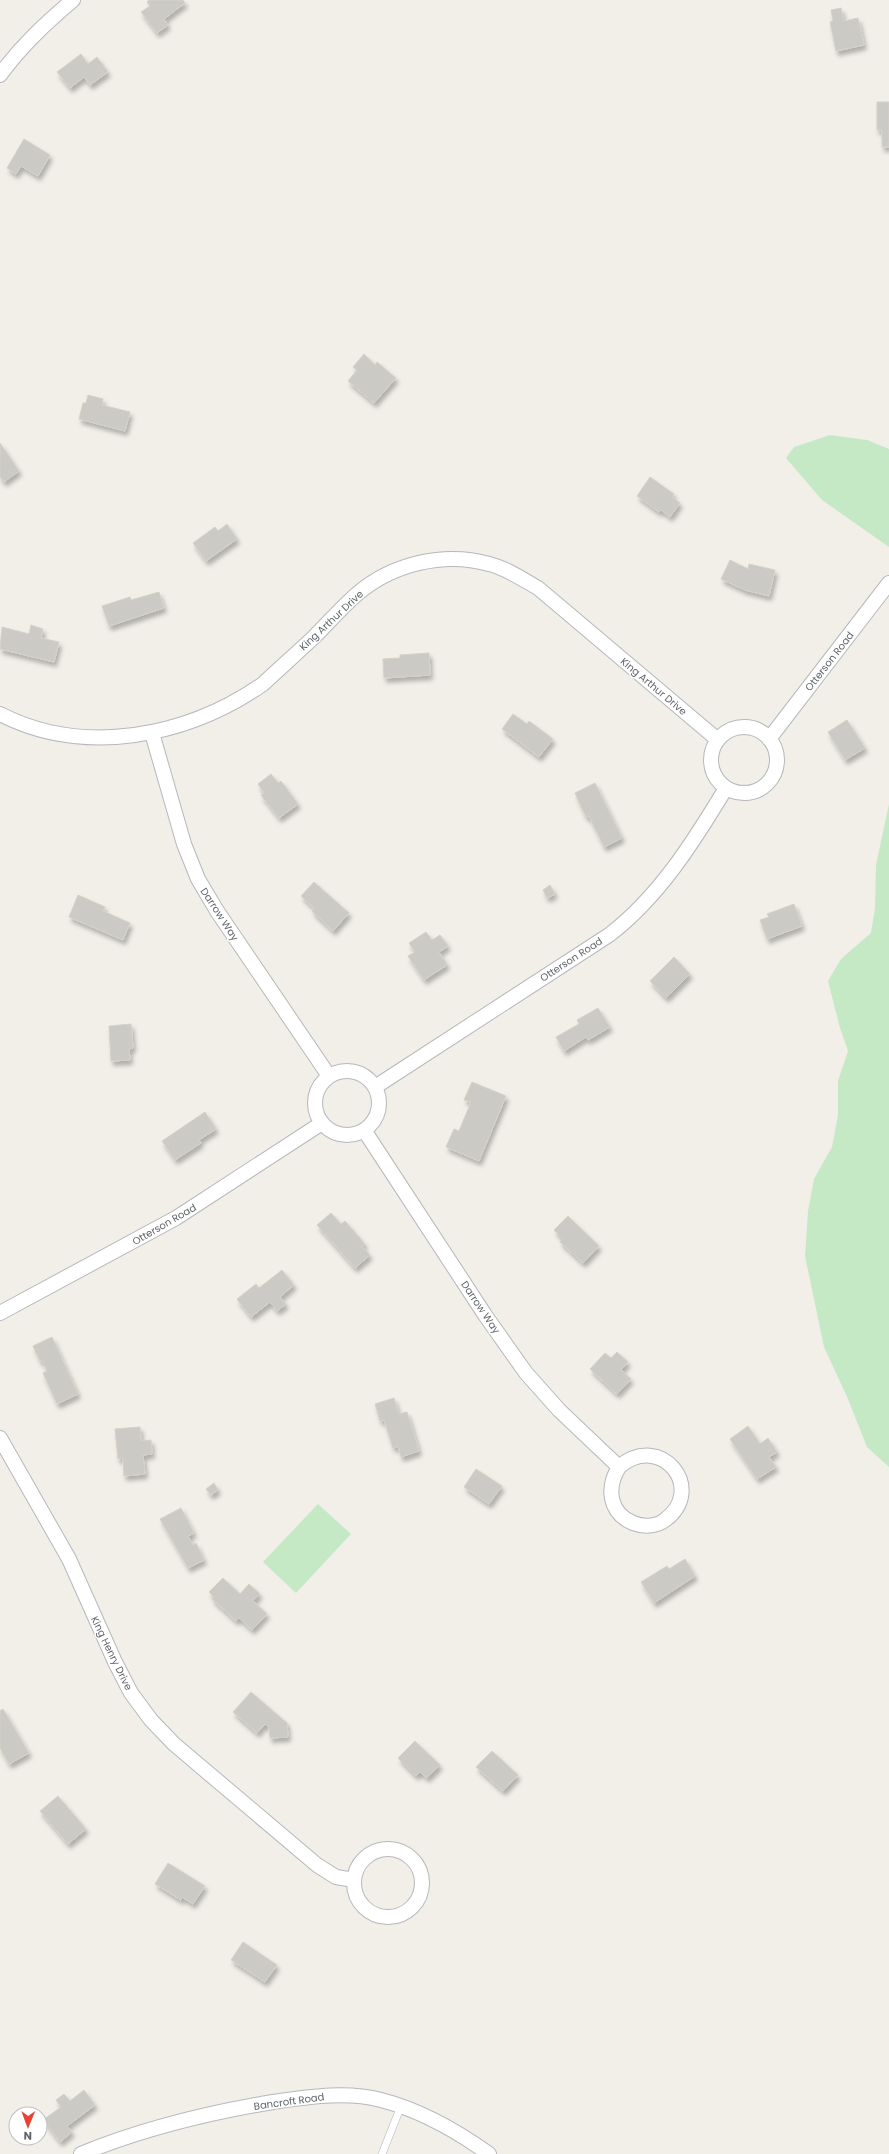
<svg xmlns="http://www.w3.org/2000/svg" width="889" height="2154" viewBox="0 0 889 2154" font-family="Poppins,sans-serif">
  <style>
    .green { fill: #c5e8c5 }
    .building { fill: #cccac5; stroke: #d6d1c6; filter: url(#shadow) }
    .lines { fill: none; stroke-linecap: round; stroke-linejoin: round }
    .service-casing { stroke: #b5b8bc; stroke-width: 8 }
    .minor-casing { stroke: #b5b8bc; stroke-width: 16 }
    .service { stroke: #fff; stroke-width: 7 }
    .minor { stroke: #fff; stroke-width: 14 }
    .labels { text-anchor: middle; stroke-width: 3; stroke-linejoin: round; paint-order: stroke }
    .street-label { font-size: 10px; fill: #5f6368; stroke: #fff }
  </style>
  <defs>
    <filter id="shadow"><feDropShadow dx="2.5" dy="4.5" stdDeviation="2" flood-color="#0004"/></filter>
  </defs>
  <rect width="100%" height="100%" fill="#f1efe8"/>
  <!-- green -->
  <path class="green" d="M830 435 867 440 889 449V547L822 500 786 458 794 447Z
    M889 804V1467L867 1447 848 1399 824 1347 805 1256 808 1211 814 1179 832 1147 838 1115V1081L848 1051 840 1028 828 981 841 959 871 933 875 908 876 865Z
    M318 1504 351 1534 296 1593 263 1562Z"/>
  <!-- building -->
  <path class="building" d="M149 0H183L185 3 164 19 168 25 157 33 141 12 150 6 147 2Z
    M841 8 844 21 858 18 864 45 836 51 830 22 833 21 831 10Z
    M81 54 88 64 97 57 108 72 90 85 84 77 70 88 57 72Z
    M877 102H889V147H882V130H877Z
    M24 139 50 155 38 176 21 166 16 174 7 168Z
    M364 354 375 365 377 362 396 378 374 403 348 381 357 370 353 367Z
    M88 395 103 399 102 405 130 412 125 431 79 419 83 403H86Z
    M0 443 19 471 4 482 0 477Z
    M650 477 674 494 672 497 680 503 670 517 661 510 659 512 637 496Z
    M227 524 237 539 206 561 193 543 215 527 218 531Z
    M730 560 748 569 749 564 775 570 769 596 745 590 721 579Z
    M159 592 164 608 109 626 102 606 130 597 131 600Z
    M31 625 43 629 41 638 59 642 54 662 0 649 2 627 29 634Z
    M429 653 430 675 384 678 383 659 400 658V655Z
    M513 714 527 724 529 721 553 739 539 757 502 729Z
    M847 720 865 748 845 760 828 732Z
    M271 774 278 783 281 781 298 804 279 818 261 795 264 793 258 784Z
    M595 783 622 838 604 847 589 816 586 817 575 793Z
    M314 882 349 913 333 931 312 911 314 908 301 896Z
    M550 885 555 894 547 898 543 890Z
    M78 895 105 907 103 911 130 923 123 940 69 917Z
    M794 904 802 926 767 939 760 920 769 917 767 914Z
    M426 932 432 940 440 935 448 946 439 952 447 965 424 980 408 956 415 952 409 943Z
    M674 957 690 974 666 998 650 981Z
    M598 1008 610 1027 588 1040 586 1037 564 1051 556 1037 579 1024 577 1020Z
    M131 1024 133 1048 129 1049 130 1060 111 1061 109 1026Z
    M472 1082 506 1096 479 1161 446 1147 454 1129 459 1131 471 1102 464 1100Z
    M205 1112 216 1129 199 1140 201 1143 175 1160 162 1141Z
    M331 1213 341 1224 345 1221 365 1244 362 1246 370 1255 355 1268 317 1225Z
    M568 1216 599 1246 583 1263 560 1242 563 1239 554 1230Z
    M282 1270 294 1285 280 1297 286 1304 277 1311 270 1302 251 1317 237 1299 256 1284 259 1288Z
    M52 1337 78 1394 57 1404 43 1373 47 1371 42 1360 40 1361 33 1346Z
    M617 1352 628 1362 621 1370 631 1379 617 1394 590 1369 605 1353 611 1358Z
    M394 1398 399 1414 407 1412 419 1451 401 1457 398 1446 393 1448 384 1420 380 1421 375 1404Z
    M748 1426 760 1444 768 1438 777 1452 769 1457 776 1467 757 1479 730 1439Z
    M140 1427 141 1441 151 1440 152 1454 143 1455 145 1474 124 1476 123 1458 118 1459 115 1429Z
    M476 1469 502 1486 489 1504 464 1487Z
    M214 1483 218 1490 211 1495 206 1489Z
    M181 1508 194 1533 188 1536 193 1545 196 1543 204 1560 188 1568 160 1519Z
    M685 1559 695 1576 654 1603 641 1582 667 1566 669 1569Z
    M223 1578 240 1594 249 1584 260 1594 253 1601 267 1614 252 1630 239 1618 236 1621 212 1599 214 1597 209 1592Z
    M251 1692 287 1723 288 1737 270 1738 269 1728 265 1724 257 1733 233 1712Z
    M3 1709 29 1753 9 1764 0 1748V1711Z
    M415 1741 440 1765 427 1778 420 1772 416 1776 398 1758Z
    M492 1751 518 1775 503 1791 476 1767Z
    M58 1796 86 1829 68 1844 40 1811Z
    M168 1863 205 1886 193 1904 182 1897 181 1900 155 1884Z
    M243 1942 277 1965 265 1982 231 1960Z
    M84 2090 95 2105 67 2126 72 2132 60 2142 43 2120 61 2107 56 2100 64 2094 70 2101Z"/>
  <g class="lines">
    <defs>
      <path id="service" d="M382 2154 401 2106"/>
      <path id="minor" d="M0 75C21 46 46 23 73 0
        M0 714C84 757 187 737 263 684 280 668 297 653 314 637 328 623 342 607 357 594 392 564 444 551 489 564 506 568 522 579 538 588L718 740
        M711 760a33 33 0 1 1 66 0a33 33 0 1 1-66 0Z
        M152 733 184 844 198 879 217 911 329 1076
        M769 739 889 583
        M315 1103a32 32 0 1 1 64 0a32 32 0 1 1-64 0Z
        M375 1087 609 935C659 897 694 841 726 788
        M364 1130 485 1315 526 1373 559 1410 619 1467C606 1488 609 1513 633 1523 643 1527 656 1527 665 1520 707 1489 661 1431 619 1467
        M0 1313 176 1218 322 1123
        M0 1438 69 1559 115 1662 131 1693 151 1720 174 1744 317 1865 336 1877 354 1880
        M354 1883a34 34 0 1 1 68 0a34 34 0 1 1-68 0Z
        M81 2154C144 2128 207 2113 273 2102 309 2097 346 2091 381 2100 420 2110 457 2131 489 2154"/>
    </defs>
    <!-- service casing -->
    <use href="#service" class="service-casing"/>
    <!-- minor casing -->
    <use href="#minor" class="minor-casing"/>
    <!-- service -->
    <use href="#service" class="service"/>
    <!-- minor -->
    <use href="#minor" class="minor"/>
  </g>
  <g class="labels">
    <!-- street labels -->
    <g class="street-label">
      <text transform="translate(331 620) rotate(-43)" y="4">King Arthur Drive</text>
      <text transform="translate(829 661) rotate(-52)" y="4">Otterson Road</text>
      <text transform="translate(654 686) rotate(40)" y="4">King Arthur Drive</text>
      <text transform="translate(220 914) rotate(57)" y="4">Darrow Way</text>
      <text transform="translate(571 959) rotate(-33)" y="4">Otterson Road</text>
      <text transform="translate(164 1224) rotate(-30)" y="4">Otterson Road</text>
      <text transform="translate(481 1307) rotate(56)" y="4">Darrow Way</text>
      <text transform="translate(112 1653) rotate(64)" y="4">King Henry Drive</text>
      <text transform="translate(289 2101) rotate(-8)" y="4">Bancroft Road</text>
    </g>
  </g>
  <!-- north arrow -->
  <g transform="translate(28 2126) rotate(181)"><circle r="19" fill="#ffffff" stroke="#bfc1c3"/>
  <path d="M0-3L7 15L0 10L-7 15Z" fill="#ea4335"/>
  <text y="-6" font-size="11" font-weight="bold" text-anchor="middle" fill="#5f6368">N</text>
  </g>
</svg>
